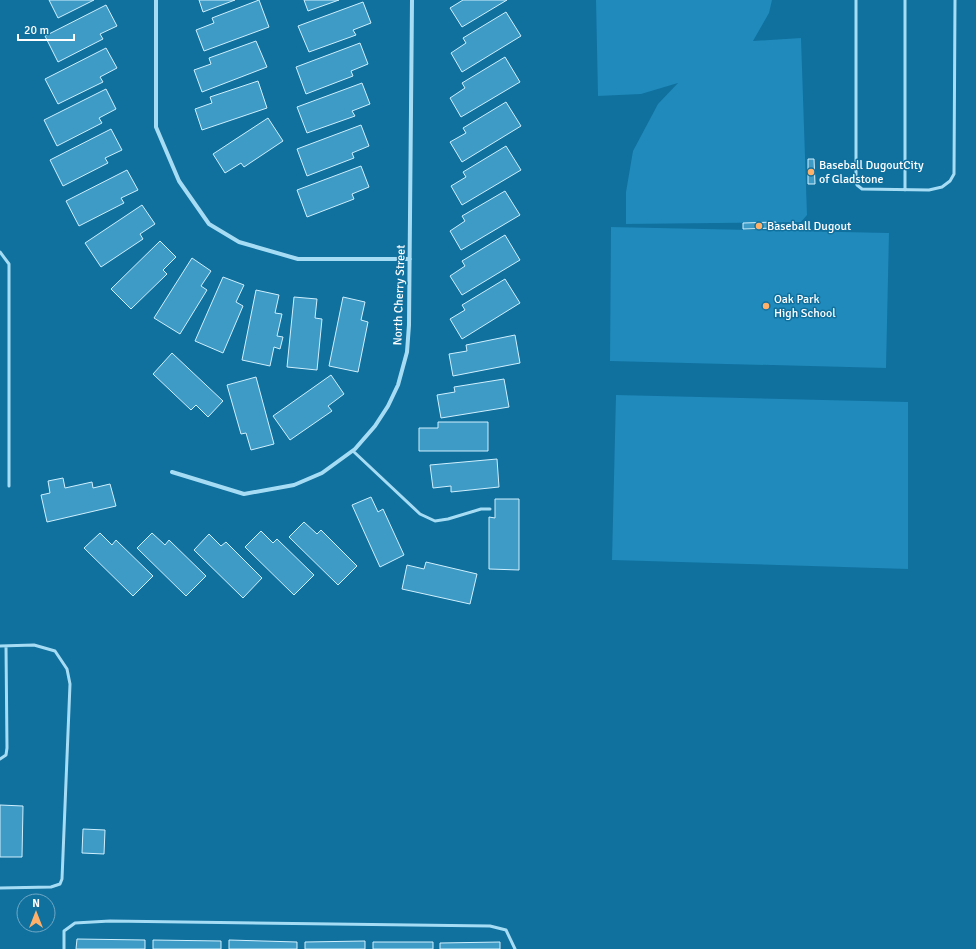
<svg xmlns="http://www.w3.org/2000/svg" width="976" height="949" viewBox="0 0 976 949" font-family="Signika,sans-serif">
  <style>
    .green { fill: #1f8abb }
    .building { fill: #3e9bc6; stroke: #cff0fe }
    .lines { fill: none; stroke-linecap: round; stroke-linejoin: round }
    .service { stroke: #a6ddf5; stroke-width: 3 }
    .minor { stroke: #a6ddf5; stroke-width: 4 }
    .poi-dot { fill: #ffb16a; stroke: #10709e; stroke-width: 1.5 }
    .labels { text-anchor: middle; stroke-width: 3; stroke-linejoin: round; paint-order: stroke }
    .poi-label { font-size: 12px; fill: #fff; stroke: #10709e; text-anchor: start }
    .street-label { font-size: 12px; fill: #fff; stroke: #10709e }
  </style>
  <rect width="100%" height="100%" fill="#10709e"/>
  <!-- green -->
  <path class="green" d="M596 0H772L769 13 753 41 801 38 807 215 801 222 626 224V192L633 151 658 104 678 83 641 94 598 96Z
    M611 227 889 233 886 368 610 361Z
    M616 395 908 402V569L612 560Z"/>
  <!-- building -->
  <path class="building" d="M49 0H94L58 18Z
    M199 0H235L203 12Z
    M259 0 269 27 204 51 196 30 214 23 212 18Z
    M304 0H339L308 11Z
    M463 0H507L462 27 450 8Z
    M363 2 371 23 353 30 356 35 309 52 298 26Z
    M106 5 117 26 100 34 103 39 58 62 45 36Z
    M506 12 521 36 462 72 451 53 466 43 463 38Z
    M256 41 267 67 202 92 194 70 211 64 209 58Z
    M360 43 368 64 351 71 353 76 306 94 296 67Z
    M106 48 117 68 100 77 103 82 58 104 45 79Z
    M505 57 520 82 461 117 450 98 465 88 462 83Z
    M258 81 267 108 202 130 195 109 212 103 210 97Z
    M362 83 370 104 352 111 355 116 307 133 297 107Z
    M106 89 116 109 99 118 102 123 57 146 44 120Z
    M506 102 521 126 462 162 450 142 466 133 463 128Z
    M268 118 283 141 244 167 241 163 225 173 213 154Z
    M361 125 369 146 352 153 354 158 307 176 297 149Z
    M111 129 122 150 105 158 108 163 63 186 50 160Z
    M506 146 521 170 462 205 451 186 466 177 463 172Z
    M808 159H814L815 184H808Z
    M361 166 369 187 352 194 354 199 307 217 297 190Z
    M127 170 138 190 121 198 124 203 79 226 66 201Z
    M505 191 520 215 461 250 450 231 465 221 462 216Z
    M142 205 155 224 140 234 143 239 101 267 85 243Z
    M776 222V228L743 229V223Z
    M505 235 520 260 462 295 450 276 465 266 462 261Z
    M160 241 176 257 163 270 167 274 131 309 111 289Z
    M192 258 211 271 201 286 207 290 180 334 154 318Z
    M223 277 244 285 236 302 243 306 223 353 195 341Z
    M505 279 520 303 462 339 450 319 465 310 462 305Z
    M256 290 279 295 275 313 282 314 277 336 283 337 280 349 274 347 270 366 242 360Z
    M294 297 317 299 315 318 322 319 317 370 287 367Z
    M343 297 365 302 361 320 368 322 358 372 329 366Z
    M515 335 520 363 453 376 449 354 467 351 466 345Z
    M172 353 223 401 208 417 196 405 191 410 153 374Z
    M331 375 344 394 328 406 332 411 290 440 273 416Z
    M256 377 274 444 251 450 246 433 241 434 227 385Z
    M504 379 509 407 441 418 437 395 455 392 454 387Z
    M438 422H488V451H419V428H438Z
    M497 459 499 487 451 492V486L433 488 430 465Z
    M63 478 65 488 92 482 93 488 110 484 116 506 47 522 41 495 50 493 48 481Z
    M371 497 378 512 383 509 404 555 380 567 352 505Z
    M495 499H519V570L489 569V517L495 518Z
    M304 522 317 534 321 530 357 566 338 585 289 537Z
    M261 531 273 543 277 539 314 575 294 595 245 547Z
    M100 533 112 545 116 540 153 576 133 596 84 548Z
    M152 533 165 545 169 540 206 576 186 596 137 548Z
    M209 534 221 546 226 542 262 578 243 598 194 550Z
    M426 562 477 574 470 604 402 589 407 565 424 569Z
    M0 805 23 806 22 857H0Z
    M83 829 105 830 104 854 82 853Z
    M77 939 145 940V949H76Z
    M153 940 221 941V949H153Z
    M229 940 297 942V949H229Z
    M365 941V949H305V942Z
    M373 942H433V949H373Z
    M500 942V949H440V943Z"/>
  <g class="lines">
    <!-- service -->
    <path class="service" d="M856 0V178L857 185 862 189 929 190 942 187 950 181 954 174 955 0
      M905 190V0
      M0 252 9 264V486
      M353 451 420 514 435 521 448 519 481 509H490
      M0 646 34 645 55 651 67 669 70 684 62 879 60 884 51 887 0 888
      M0 759 6 755 7 748 6 646
      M64 949V931L75 923 110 921 490 926 506 930 515 949"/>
    <!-- minor -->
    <path class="minor" d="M156 0V127L179 181 209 224 239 242 298 259H410
      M172 472 244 494 294 485 322 473 355 449 375 426 388 406 398 385 407 352 409 325 412 0"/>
  </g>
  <!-- markers -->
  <g class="poi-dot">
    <circle cx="811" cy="172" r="4"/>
    <circle cx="759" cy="226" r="4"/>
    <circle cx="766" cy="306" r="4"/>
  </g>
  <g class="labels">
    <!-- poi labels -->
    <g class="poi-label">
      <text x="819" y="169">Baseball DugoutCity<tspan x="819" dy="14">of Gladstone</tspan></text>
      <text x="767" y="230">Baseball Dugout</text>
      <text x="774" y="303">Oak Park<tspan x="774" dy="14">High School</tspan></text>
    </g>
    <!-- street labels -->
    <g class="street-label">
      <text transform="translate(399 295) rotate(-88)" y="4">North Cherry Street</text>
    </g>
  </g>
  <!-- north arrow -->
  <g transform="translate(36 913)"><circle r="19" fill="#10709e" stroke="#70a9c5"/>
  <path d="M0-3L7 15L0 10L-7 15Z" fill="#ffb16a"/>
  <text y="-6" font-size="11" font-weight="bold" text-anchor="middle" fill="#ffffff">N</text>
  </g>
  <!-- scale -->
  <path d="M18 34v6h56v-6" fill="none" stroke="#ffffff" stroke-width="2"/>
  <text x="24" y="34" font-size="12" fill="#ffffff" stroke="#10709e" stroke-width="3" paint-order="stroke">20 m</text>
</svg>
